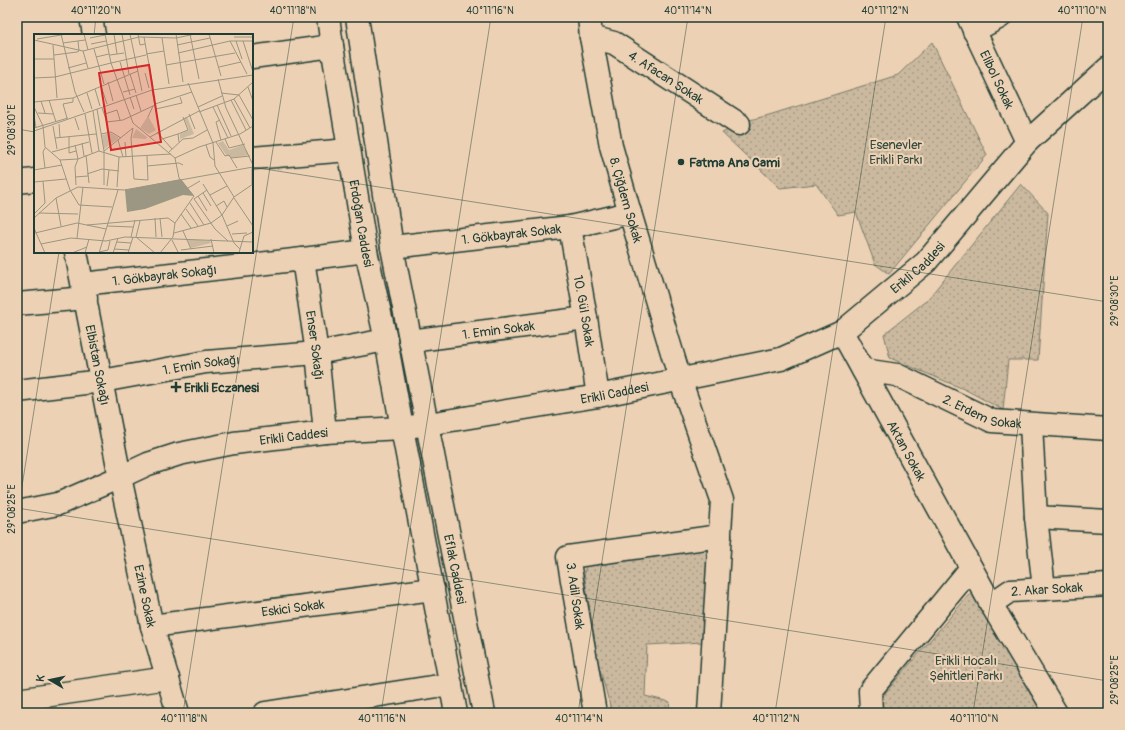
<svg xmlns="http://www.w3.org/2000/svg" width="1125" height="730" viewBox="0 0 1125 730" font-family="Pangolin,sans-serif">
  <style>
    .grass { fill: url(#grass-dots); stroke: #757b6a }
    .lines { fill: none; stroke-linecap: round; stroke-linejoin: round }
    .minor-casing { stroke: #1f3d34; stroke-width: 25 }
    .secondary-casing { stroke: #1f3d34; stroke-width: 25 }
    .primary-casing { stroke: #1f3d34; stroke-width: 25 }
    .minor { stroke: #edd1b4; stroke-width: 22 }
    .secondary { stroke: #edd1b4; stroke-width: 22 }
    .primary { stroke: #edd1b4; stroke-width: 22 }
    .ticks { fill: none; stroke: #1f3d34; stroke-width: 1; stroke-opacity: 0.45 }
    .poi-dot { fill: #1f3d34; stroke: #edd1b4; stroke-width: 1.5 }
    .labels { text-anchor: middle; stroke-width: 4; stroke-linejoin: round; paint-order: stroke }
    .street-label { font-size: 13px; fill: #1f3d34; stroke: #edd1b4 }
    .park-label { font-size: 13px; fill: #30493f; stroke: #edd1b4 }
    .poi-label { font-size: 13px; font-weight: bold; fill: #1f3d34; stroke: #edd1b4; text-anchor: start }
    .inset-road { fill: none; stroke: #9b9681; stroke-width: 1 }
    .view { fill: #d62828; fill-opacity: 0.15; stroke: #d62828; stroke-width: 2 }
    .inset-edge { fill: none; stroke: #1f3d34; stroke-width: 2 }
    .neatline { fill: none; stroke: #1f3d34; stroke-width: 1.5 }
    .ticks-label { font-size: 10px; text-anchor: middle; fill: #1f3d34 }
  </style>
  <defs>
    <pattern id="grass-dots" width="8" height="8" patternUnits="userSpaceOnUse"><rect width="8" height="8" fill="#cbb99f"/><path d="M2 2h.1M6 6h.1" fill="none" stroke="#a49882" stroke-width="1.8" stroke-linecap="round"/></pattern>
  </defs>
  <rect width="100%" height="100%" fill="#edd1b4"/>
  <filter id="ink" filterUnits="userSpaceOnUse"><feTurbulence type="fractalNoise" baseFrequency=".025" numOctaves="2"/><feDisplacementMap in="SourceGraphic" scale="8" xChannelSelector="R" yChannelSelector="G"/><feConvolveMatrix kernelMatrix="1 2 1 2 8 2 1 2 1" color-interpolation-filters="sRGB"/></filter>
  <g filter="url(#ink)">
    <!-- grass -->
    <path class="grass" d="M932 42 987 155 889 274 875 264 856 212 838 215 816 184 780 188 722 133 746 121 769 115 898 75Z
      M1021 184 1048 213 1038 360H1008L1003 410 966 390 890 358 884 334 927 300Z
      M698 545 713 553 704 642 647 645 645 696 670 702 668 713H612L598 662 584 573 587 561Z
      M974 589 1043 713H881L880 699Z"/>
    <g class="lines">
      <defs>
        <g id="minor">
          <path d="M91 17 94 35"/>
          <path id="s1" d="M589 17 591 37 611 146 630 213 680 379 722 500 709 713"/>
          <path id="s2" d="M968 17 1027 142"/>
          <path d="M974 31 1000 17"/>
          <path id="s3" d="M591 37 614 43 739 124"/>
          <path d="M252 57 332 46"/>
          <path d="M252 158 349 150"/>
          <path d="M17 182 35 180"/>
          <path id="s4" d="M570 227 586 318 598 396"/>
          <path id="s5" d="M392 247 570 227 630 213"/>
          <path id="s6" d="M76 252 120 477 152 626 178 713"/>
          <path id="s7" d="M303 259 317 353 325 432"/>
          <path id="s8" d="M83 284 303 259 366 251"/>
          <path d="M17 304 86 298"/>
          <path id="s9" d="M842 332 991 604 1056 713"/>
          <path id="s10" d="M410 341 586 318"/>
          <path id="s11" d="M863 370 897 375 992 421 1108 429"/>
          <path id="s12" d="M17 391 102 381 206 362 317 353 386 340"/>
          <path d="M1031 424 1036 517 1044 589"/>
          <path d="M1036 517 1108 521"/>
          <path id="s13" d="M991 604 1010 591 1108 585"/>
          <path id="s14" d="M152 626 433 589"/>
          <path d="M17 700 168 678"/>
          <path d="M265 713 451 684"/>
          <path d="M595 713 568 557 720 536"/>
          <path d="M871 713 870 691 971 568"/>
        </g>
        <g id="secondary">
          <path id="s15" d="M17 512 58 504 120 477 148 464 179 454 234 443 325 432 402 428 428 424 598 396 781 359 842 332 926 262 1027 142 1108 68"/>
        </g>
        <g id="primary">
          <path id="s16" d="M328 17 332 46 366 251 386 340 402 428 456 713"/>
          <path id="s17" d="M357 17 392 247 484 713"/>
        </g>
      </defs>
      <!-- minor casing -->
      <use href="#minor" class="minor-casing"/>
      <!-- secondary casing -->
      <use href="#secondary" class="secondary-casing"/>
      <!-- primary casing -->
      <use href="#primary" class="primary-casing"/>
      <!-- minor -->
      <use href="#minor" class="minor"/>
      <!-- secondary -->
      <use href="#secondary" class="secondary"/>
      <!-- primary -->
      <use href="#primary" class="primary"/>
    </g>
  </g>
  <!-- ticks -->
  <path class="ticks" d="M94 35 96 17M17 129 35 132M252 167 1108 302M17 508 1108 681M17 518 59 252M183 713 294 17M381 713 491 17M578 713 688 17M775 713 886 17M973 713 1083 17"/>
  <!-- markers -->
  <g class="poi-dot">
    <circle cx="681" cy="162" r="4"/>
    <path d="M174 381h4v4h4v4h-4v4h-4v-4h-4v-4h4z"/>
  </g>
  <g class="labels">
    <!-- street labels -->
    <g class="street-label">
      <text dy="5" stroke="none"><textPath href="#s3" startOffset="86">4. Afacan Sokak</textPath></text>
      <text dy="5" stroke="none"><textPath href="#s2" startOffset="69">Elibol Sokak</textPath></text>
      <text dy="5" stroke="none"><textPath href="#s1" startOffset="187">8. Çiğdem Sokak</textPath></text>
      <text dy="5" stroke="none"><textPath href="#s16" startOffset="209">Erdoğan Caddesi</textPath></text>
      <text dy="5" stroke="none"><textPath href="#s5" startOffset="120">1. Gökbayrak Sokak</textPath></text>
      <text dy="5" stroke="none"><textPath href="#s15" startOffset="949">Erikli Caddesi</textPath></text>
      <text dy="5" stroke="none"><textPath href="#s8" startOffset="82">1. Gökbayrak Sokağı</textPath></text>
      <text dy="5" stroke="none"><textPath href="#s4" startOffset="85">10. Gül Sokak</textPath></text>
      <text dy="5" stroke="none"><textPath href="#s10" startOffset="89">1. Emin Sokak</textPath></text>
      <text dy="5" stroke="none"><textPath href="#s7" startOffset="87">Enser Sokağı</textPath></text>
      <text dy="5" stroke="none"><textPath href="#s6" startOffset="115">Elbistan Sokağı</textPath></text>
      <text dy="5" stroke="none"><textPath href="#s12" startOffset="186">1. Emin Sokağı</textPath></text>
      <text dy="5" stroke="none"><textPath href="#s15" startOffset="613">Erikli Caddesi</textPath></text>
      <text dy="5" stroke="none"><textPath href="#s11" startOffset="128">2. Erdem Sokak</textPath></text>
      <text dy="5" stroke="none"><textPath href="#s15" startOffset="289">Erikli Caddesi</textPath></text>
      <text dy="5" stroke="none"><textPath href="#s9" startOffset="135">Aktan Sokak</textPath></text>
      <text dy="5" stroke="none"><textPath href="#s17" startOffset="561">Eflak Caddesi</textPath></text>
      <text dy="5" stroke="none"><textPath href="#s13" startOffset="60">2. Akar Sokak</textPath></text>
      <text dy="5" stroke="none"><textPath href="#s6" startOffset="351">Ezine Sokak</textPath></text>
      <text transform="translate(576 596) rotate(82)" y="5">3. Adil Sokak</text>
      <text dy="5" stroke="none"><textPath href="#s14" startOffset="142">Eskici Sokak</textPath></text>
    </g>
    <!-- park labels -->
    <g class="park-label">
      <text x="896" y="149">Esenevler<tspan x="896" dy="15">Erikli Parkı</tspan></text>
      <text x="966" y="665">Erikli Hocalı<tspan x="966" dy="15">Şehitleri Parkı</tspan></text>
    </g>
    <!-- poi labels -->
    <g class="poi-label">
      <text x="689" y="167">Fatma Ana Cami</text>
      <text x="184" y="392">Erikli Eczanesi</text>
    </g>
  </g>
  <!-- overview -->
  <g transform="translate(34 34)">
    <rect width="219" height="219" fill="#edd1b4"/>
    <path d="M114 82 122 96 115 100 106 94ZM153 83 160 100 146 105V100L155 96 150 84ZM102 95 113 103 112 105 98 104ZM77 99 85 104 70 115 68 101ZM189 107 195 116 209 111 215 121 198 124 192 121 184 109ZM153 205 176 207 177 209 157 214Z" fill="#cbb99f"/>
    <path d="M147 145 160 162 149 161 111 175 93 178 91 156Z" fill="#9b9782"/>
    <path class="inset-road" d="M27 0 41 58 50 78M50 0 54 16M71 0 77 29 99 89 141 124 145 144 160 162 141 189 139 203 126 219M80 0 83 20M88 0 95 40M96 0 108 57M104 0 106 11 111 10M142 0 149 48M156 0 165 45M175 0 187 42M110 3 119 53M200 3H219M56 4 71 1M128 4 135 50M3 5 33 0M0 6 49 17 105 3 142 4 161 0M196 7 213 40M202 7 208 25M209 7 219 38M29 9 51 6M57 10 72 7M19 11 23 64M143 11 176 4M60 15 70 50M49 17 54 34M144 19 196 7H219M112 20 130 17M20 21 43 18 45 17 44 7M76 21 90 19M62 23 75 20M0 25H20M86 28 96 61M77 29 112 21M132 31 201 19M185 33 207 28M34 34 52 29M111 39 115 54M96 40 102 59M0 44 21 43 77 29M184 45 192 74 219 131M74 48 79 67M154 49 179 109M67 52 73 70M214 53 219 67M61 55 66 72M118 56 125 93M89 58 101 55M53 59 58 75M187 59 205 61 219 86M102 61 107 77M96 63 100 75M200 65 216 94M15 66 22 88M197 66 212 96M7 67 11 79M0 68 39 64 104 37M121 70 158 58M183 71 197 102M0 73 9 92 11 113 26 126 36 156M164 73 188 62M179 73 194 104M68 74 73 88 89 86 121 71M63 75 70 117V151M122 75 148 69 146 63M59 77 65 117M165 78 200 65 219 48M4 79 19 80M51 80 58 119M71 80 83 76 86 86M155 80 161 95M0 81 2 94M114 83 119 72M33 84 29 70 39 68V64M41 84 45 96M186 86 182 88 187 106M25 90 26 103M19 92 23 115M0 94 34 84M99 94 97 104 100 145 114 146 113 122M0 97 118 56 219 41M123 98 138 115M67 100 77 98 87 104M35 103V119L42 117M116 103 165 77M21 104 62 100M128 105 144 100M191 105 195 114 211 110M84 106 89 123M91 108 92 123M145 108 144 100 154 96 149 83M182 108 191 122 195 121 203 134M48 109 50 122M179 109 181 132 200 163M41 111 44 125 41 133 42 151M172 111 176 123 180 126M11 114 9 118 11 134M70 117 99 94M18 118 55 108M135 118 149 105 159 104 173 96M52 121 55 149M141 124 165 113 206 100 219 92M197 124 216 122M26 126 44 125 65 117 85 123 137 120M113 132 145 129 149 131M218 133V150M0 136 28 131M53 140 68 135 85 137M41 143 54 142M9 147 11 169M0 148 32 145M169 150 188 181M73 152 75 136M83 153 85 123M154 154 166 147M36 156 45 171 78 173M173 156 160 165 181 195 194 207M169 159 177 172M176 161 193 152M164 162 173 177M22 164 27 192M200 164 219 192M156 169 170 191M182 172 190 167 193 173M152 175 164 192M5 179 44 180M0 180 11 169M147 180 157 194M188 181 200 209 206 215 205 219M0 184 22 164 44 153 90 156 219 133M121 184 122 203M126 184 128 203M106 187 102 203 121 219M53 191 134 184 141 189M73 192 99 193M193 192 204 187M0 194 11 219M149 197 157 215M1 199 43 189 72 195M140 199 177 189 188 181 200 163 219 150M198 200 213 199M97 203 101 186M43 204 49 153M177 205 180 219M138 206 144 218M83 208 97 209M7 210 37 204 72 207 91 203 219 208M80 215 95 216M206 215 210 202 219 198M147 216 179 212M65 218 74 216 76 207M38 219 53 213M51 219 55 205M65 219 84 156M79 219 84 204M94 219 99 203"/>
    <path class="view" d="M115 31 127 108 77 116 65 39Z"/>
    <rect width="219" height="219" class="inset-edge"/>
  </g>
  <!-- margin -->
  <rect width="1125" height="730" fill="none" stroke="#edd1b4" stroke-width="44"/>
  <!-- north arrow -->
  <g transform="translate(50 680) rotate(279)" stroke="#edd1b4" stroke-width="3" paint-order="stroke">
  <path d="M0-3L7 15L0 10L-7 15Z" fill="#1f3d34"/>
  <text y="-6" font-size="11" font-weight="bold" text-anchor="middle" fill="#1f3d34">K</text>
  </g>
  <rect x="22" y="22" width="1081" height="686" class="neatline"/>
  <g class="ticks-label">
    <text x="96" y="14">40°11'20"N</text>
    <text x="293" y="14">40°11'18"N</text>
    <text x="490" y="14">40°11'16"N</text>
    <text x="688" y="14">40°11'14"N</text>
    <text x="885" y="14">40°11'12"N</text>
    <text x="1082" y="14">40°11'10"N</text>
    <text transform="translate(11 130) rotate(-90)" y="4">29°08'30"E</text>
    <text transform="translate(1114 301) rotate(-90)" y="4">29°08'30"E</text>
    <text transform="translate(11 509) rotate(-90)" y="4">29°08'25"E</text>
    <text transform="translate(1114 680) rotate(-90)" y="4">29°08'25"E</text>
    <text x="184" y="722">40°11'18"N</text>
    <text x="382" y="722">40°11'16"N</text>
    <text x="579" y="722">40°11'14"N</text>
    <text x="776" y="722">40°11'12"N</text>
    <text x="974" y="722">40°11'10"N</text>
  </g>
</svg>
